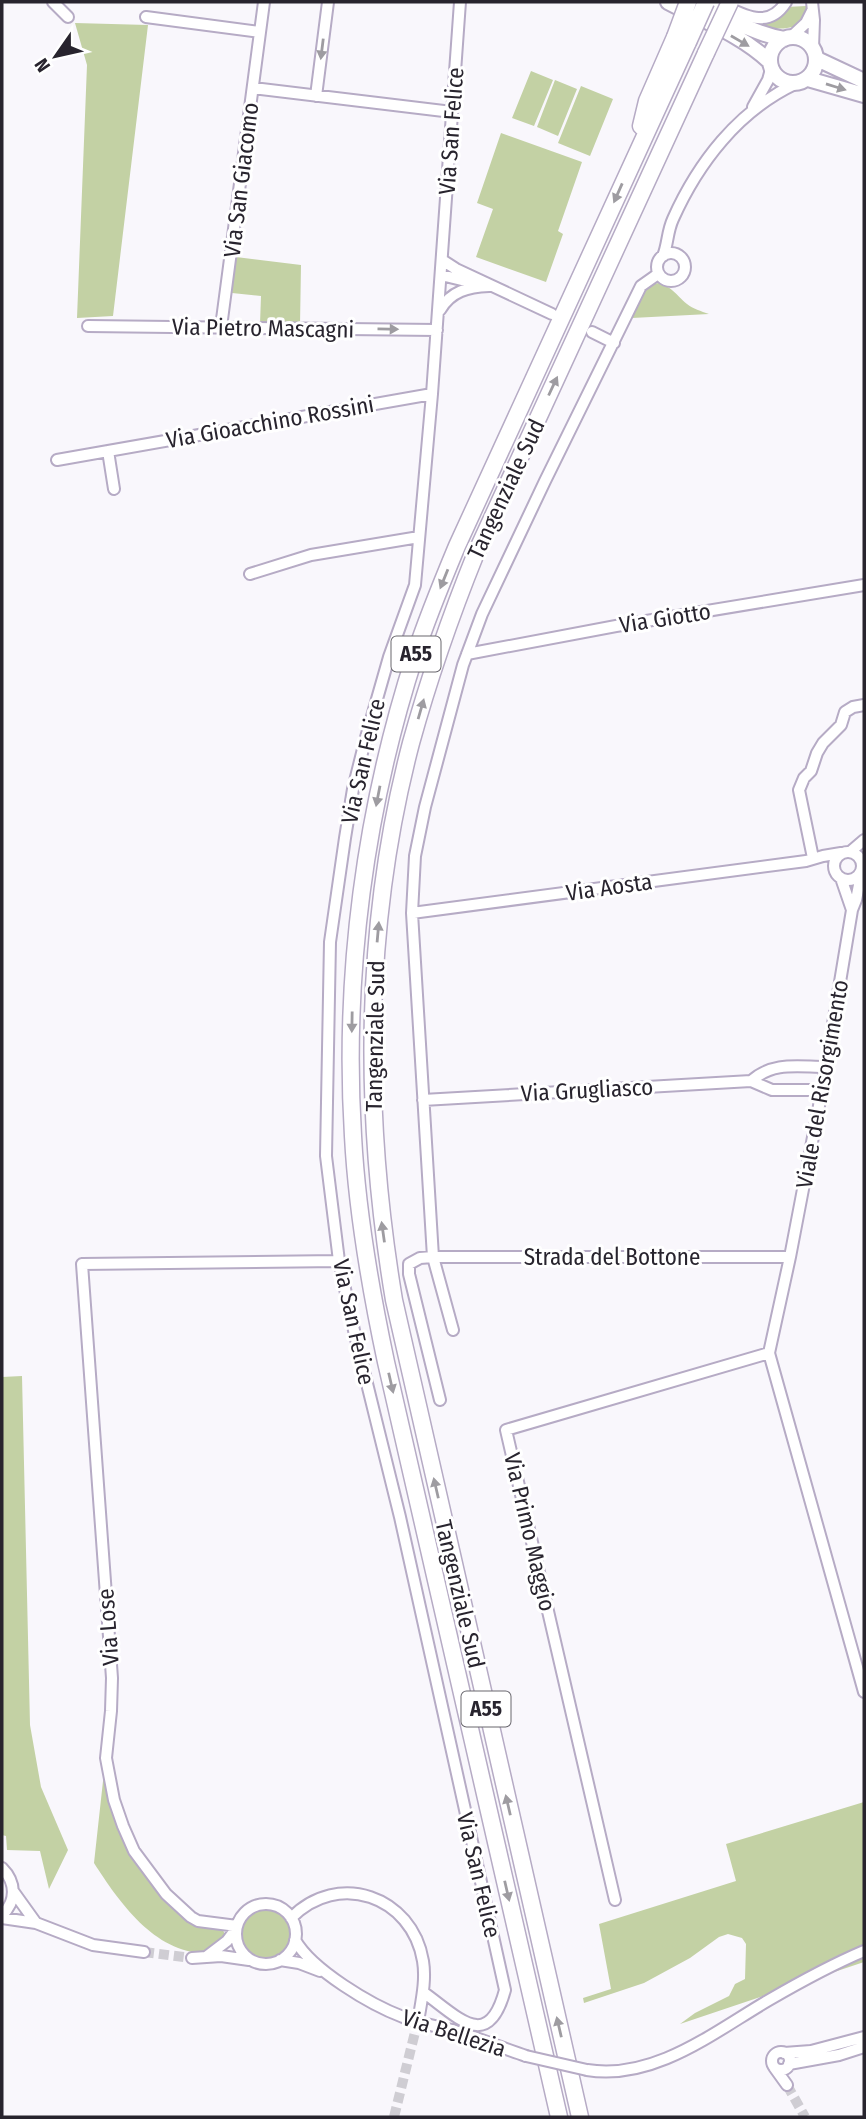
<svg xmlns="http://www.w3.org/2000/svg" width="866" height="2119" viewBox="0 0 866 2119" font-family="'Fira Sans Condensed',sans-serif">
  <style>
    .green { fill: #c3d1a4 }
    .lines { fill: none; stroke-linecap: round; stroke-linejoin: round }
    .minor-tunnel { stroke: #cfcdd3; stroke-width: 10; stroke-dasharray: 10 5; stroke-linecap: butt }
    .minor-casing { stroke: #b6abc5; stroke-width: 14 }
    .major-casing { stroke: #b6abc5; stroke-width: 18 }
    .highway-casing { stroke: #b6abc5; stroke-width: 19 }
    .minor { stroke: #fff; stroke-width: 10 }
    .major { stroke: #fff; stroke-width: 14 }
    .highway { stroke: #fff; stroke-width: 16 }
    .minor-bridge-casing { stroke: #b6abc5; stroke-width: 14; stroke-linecap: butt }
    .highway-bridge-casing { stroke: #b6abc5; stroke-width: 19; stroke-linecap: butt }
    .minor-bridge { stroke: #fff; stroke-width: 10 }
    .highway-bridge { stroke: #fff; stroke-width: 16 }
    .oneway { fill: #9e9ca1 }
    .labels { text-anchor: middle; stroke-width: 6; stroke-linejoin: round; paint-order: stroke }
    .shield { fill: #fff; stroke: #68666d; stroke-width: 2 }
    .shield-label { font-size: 21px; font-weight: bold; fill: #28242e }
    .street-label { font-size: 23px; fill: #28242e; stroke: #fff }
  </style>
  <rect width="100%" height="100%" fill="#f9f7fc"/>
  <!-- green -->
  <path class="green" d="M806 6 807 12 799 25C781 31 770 29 753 23L786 7Z
    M75 23 148 25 113 316 77 318 87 65Z
    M531 71 553 80 534 126 512 118Z
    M555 80 577 89 558 136 537 127Z
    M581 86 613 99 590 156 558 143Z
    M501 133 582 162 558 231 563 234 546 282 476 257 493 209 477 203Z
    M236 257 301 265 300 325 260 324 261 296 232 293Z
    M658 283C674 288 675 294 687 304 693 309 701 311 709 314L632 318C638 304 642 287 658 283Z
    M22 1376 30 1725 41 1787 68 1850 49 1889 40 1851 7 1850 6 1836 2 1835V1377Z
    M104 1772 111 1800 163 1896 220 1927 224 1932V1937L208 1953C156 1955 119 1902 94 1863Z
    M864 1802V1962L680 2024 695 2013 729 1996 735 1984 745 1979 746 1944 742 1938 728 1934 719 1937 690 1958 644 1983 584 2003 583 1998 611 1989 599 1924 736 1881 726 1844Z
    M236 1934a30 30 0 1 1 60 0a30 30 0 1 1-60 0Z"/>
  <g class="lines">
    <!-- minor-tunnel -->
    <path class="minor-tunnel" d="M144 1952 192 1958
      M787 2085 805 2117
      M394 2117 419 2016"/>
    <defs>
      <path id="minor" d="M53 2 68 17
        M716 2C741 13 767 32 786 2
        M812 2 814 20 813 48
        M146 17 260 32
        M791 37 806 23 812 11
        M253 88 452 112
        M316 96 328 2
        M753 107 768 80 771 69
        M657 267a14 14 0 1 1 28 0a14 14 0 1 1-28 0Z
        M663 256C668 244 667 232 673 219 698 163 738 111 795 84
        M442 260 456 269 552 314
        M441 275 478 284
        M440 310C451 291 468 287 489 286
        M88 326 437 330
        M221 327 264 2
        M592 332 614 343
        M108 451 114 489
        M57 460 432 394
        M250 574 311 555 419 537
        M467 654 616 626 864 585
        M834 866a14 14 0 1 1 28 0a14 14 0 1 1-28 0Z
        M850 852 864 840
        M813 858 799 790 804 778 811 771 817 753 823 743 841 725 845 712 853 707 864 705
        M862 870 856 900 852 910 822 1090 790 1257 769 1353 864 1692
        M841 878 852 910
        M412 913 806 861 823 856 841 853
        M751 1081 772 1090H822
        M423 1100 751 1081C774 1061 798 1067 826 1067
        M453 1330 433 1257 412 913 415 856 425 807 463 665 482 614 545 481 641 286 658 274
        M440 1400 409 1274V1264L420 1258 433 1257H790
        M2 1868C16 1882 17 1901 2 1915
        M13 1891 36 1923
        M615 1900 506 1430 769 1353
        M236 1934a30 30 0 1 1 60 0a30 30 0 1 1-60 0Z
        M2 1918 36 1923 93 1945 144 1952
        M291 1918C338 1870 412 1896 423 1961 426 1979 422 1998 419 2016
        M237 1926 198 1921 191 1917 166 1894 134 1851 123 1826 114 1800 106 1758 111 1711 112 1678 82 1264 339 1261
        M295 1940C312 1970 371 2005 403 2017 419 2024 438 2026 455 2031 478 2038 502 2048 526 2056
        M206 1957 227 1941 236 1929
        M192 1958 221 1956 249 1960
        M280 1960 299 1963 320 1971
        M423 1992C458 2017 488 2053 505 1990L400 1517 355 1335 339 1261 326 1156 330 942 345 838 353 789 365 741 389 657 415 585 432 394 460 2
        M772 2061a9 9 0 1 1 18 0a9 9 0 1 1-18 0Z
        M784 2053 811 2051 864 2037
        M789 2064 839 2055 864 2047
        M774 2067 787 2085
        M587 2070C654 2081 714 2032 769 2000 800 1982 831 1965 864 1951"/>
      <path id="major" d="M668 2C702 20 742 35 770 62
        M695 2C724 16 752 33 784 39
        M770 60a23 23 0 1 1 46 0a23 23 0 1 1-46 0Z
        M817 59 864 81
        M808 79 864 95"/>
      <path id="highway" d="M641 126 647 101 675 37
        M559 2117 386 1362C370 1287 357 1212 353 1136 343 974 365 810 415 655 427 618 442 582 457 546L688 42
        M580 2117 394 1300C363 1115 363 926 411 743 429 678 451 615 476 553L706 53"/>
    </defs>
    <!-- minor casing -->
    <use href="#minor" class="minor-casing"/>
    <!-- major casing -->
    <use href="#major" class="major-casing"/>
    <!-- highway casing -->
    <use href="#highway" class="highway-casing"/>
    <!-- minor -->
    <use href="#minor" class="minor"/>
    <!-- major -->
    <use href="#major" class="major"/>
    <!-- highway -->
    <use href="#highway" class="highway"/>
    <defs>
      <path id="minor-bridge" d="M526 2056 587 2070"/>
      <path id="highway-bridge" d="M675 37 688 2
        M688 42 706 2
        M706 53 730 2"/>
    </defs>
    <!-- minor-bridge casing -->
    <use href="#minor-bridge" class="minor-bridge-casing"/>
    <!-- highway-bridge casing -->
    <use href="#highway-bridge" class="highway-bridge-casing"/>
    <!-- minor-bridge -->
    <use href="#minor-bridge" class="minor-bridge"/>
    <!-- highway-bridge -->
    <use href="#highway-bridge" class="highway-bridge"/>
  </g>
  <!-- one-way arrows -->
  <defs><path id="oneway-solid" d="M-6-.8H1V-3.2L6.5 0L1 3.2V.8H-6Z" transform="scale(1.75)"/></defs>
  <g class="oneway">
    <use href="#oneway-solid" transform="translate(740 41) rotate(30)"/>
    <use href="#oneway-solid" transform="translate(322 49) rotate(97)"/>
    <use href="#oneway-solid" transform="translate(836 87) rotate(17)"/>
    <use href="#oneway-solid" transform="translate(618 193) rotate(114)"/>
    <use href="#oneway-solid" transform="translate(388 329) rotate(1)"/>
    <use href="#oneway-solid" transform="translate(553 386) rotate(-65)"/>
    <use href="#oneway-solid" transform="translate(444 579) rotate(112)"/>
    <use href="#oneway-solid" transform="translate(421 709) rotate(-74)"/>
    <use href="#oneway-solid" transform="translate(378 796) rotate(101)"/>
    <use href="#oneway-solid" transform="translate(378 932) rotate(-85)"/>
    <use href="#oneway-solid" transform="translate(352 1022) rotate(91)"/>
    <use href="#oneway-solid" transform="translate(383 1232) rotate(-98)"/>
    <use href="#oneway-solid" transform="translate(391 1383) rotate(77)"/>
    <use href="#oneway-solid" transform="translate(436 1488) rotate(-103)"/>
    <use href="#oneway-solid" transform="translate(508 1805) rotate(-103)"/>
    <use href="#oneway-solid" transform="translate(507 1891) rotate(77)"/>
    <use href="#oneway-solid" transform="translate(559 2027) rotate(-103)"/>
  </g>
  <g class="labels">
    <!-- shield labels -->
    <g class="shield">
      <rect x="391.5" y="636.5" width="49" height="35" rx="5"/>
      <rect x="461.5" y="1691.5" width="49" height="35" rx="5"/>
    </g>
    <g class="shield-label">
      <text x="416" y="661">A55</text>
      <text x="486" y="1716">A55</text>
    </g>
    <!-- street labels -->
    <g class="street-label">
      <text transform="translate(451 131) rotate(-86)" y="8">Via San Felice</text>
      <text transform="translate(241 180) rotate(-83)" y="8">Via San Giacomo</text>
      <text transform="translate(263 328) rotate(1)" y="8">Via Pietro Mascagni</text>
      <text transform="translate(270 422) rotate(-10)" y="8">Via Gioacchino Rossini</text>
      <text transform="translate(506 489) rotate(-65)" y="8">Tangenziale Sud</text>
      <text transform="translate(665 618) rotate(-9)" y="8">Via Giotto</text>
      <text transform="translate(363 761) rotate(-77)" y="8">Via San Felice</text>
      <text transform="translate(609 887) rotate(-8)" y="8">Via Aosta</text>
      <text transform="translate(375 1036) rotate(-89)" y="8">Tangenziale Sud</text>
      <text transform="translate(822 1084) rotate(-80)" y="8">Viale del Risorgimento</text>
      <text transform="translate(587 1090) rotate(-3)" y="8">Via Grugliasco</text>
      <text x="612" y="1265">Strada del Bottone</text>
      <text transform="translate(354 1322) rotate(78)" y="8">Via San Felice</text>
      <text transform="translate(530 1532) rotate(77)" y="8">Via Primo Maggio</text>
      <text transform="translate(460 1594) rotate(77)" y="8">Tangenziale Sud</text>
      <text transform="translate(108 1627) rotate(-94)" y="8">Via Lose</text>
      <text transform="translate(479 1875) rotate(77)" y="8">Via San Felice</text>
      <text transform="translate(454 2033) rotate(18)" y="8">Via Bellezia</text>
    </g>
  </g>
  <!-- border -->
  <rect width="866" height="2119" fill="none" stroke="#28242e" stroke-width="7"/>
  <!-- north arrow -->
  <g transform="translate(56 56) rotate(236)" stroke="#ffffff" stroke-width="5" paint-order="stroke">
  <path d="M0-5L12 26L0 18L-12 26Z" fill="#28242e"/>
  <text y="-10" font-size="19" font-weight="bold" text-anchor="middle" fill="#28242e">N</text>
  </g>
</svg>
